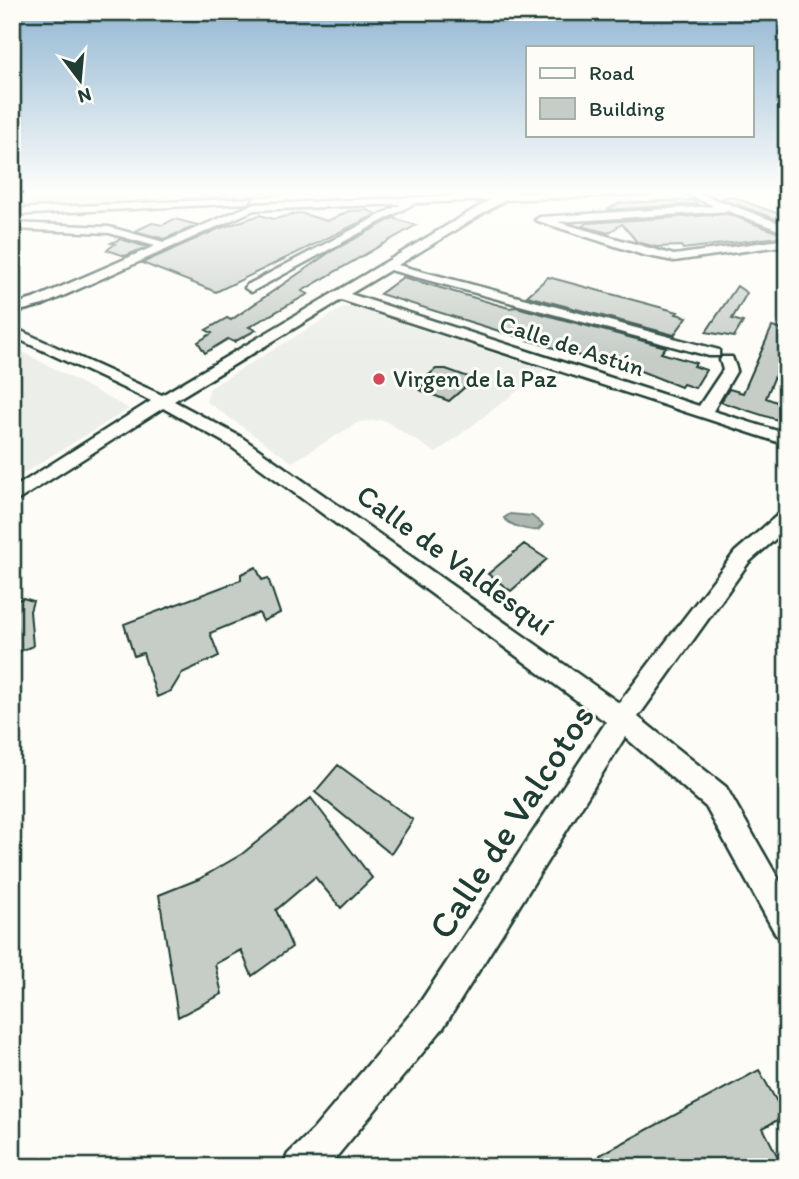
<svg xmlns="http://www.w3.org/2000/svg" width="799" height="1179" viewBox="0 0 799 1179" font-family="Itim,sans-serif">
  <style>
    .built { fill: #eceee9 }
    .green { fill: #dde0db; stroke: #7e8e88; stroke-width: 2 }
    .water { fill: #aeb8b1; stroke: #75877f; stroke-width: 2 }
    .building { fill: #c6cdc7; stroke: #1f3d34; stroke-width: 2 }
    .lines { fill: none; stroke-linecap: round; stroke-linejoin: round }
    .street-casing { stroke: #1f3d34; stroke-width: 5 }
    .street { fill: #fdfcf7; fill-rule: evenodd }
    .poi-dot { fill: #d1495b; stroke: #fdfcf7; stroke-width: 2.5 }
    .labels { text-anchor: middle; stroke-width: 6; stroke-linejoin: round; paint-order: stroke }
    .far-street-label { font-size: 24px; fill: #1f3d34; stroke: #fdfcf7 }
    .far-poi-label { font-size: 24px; fill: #1f3d34; stroke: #fdfcf7; text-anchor: start }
    .street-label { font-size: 30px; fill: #1f3d34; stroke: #fdfcf7 }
    .near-street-label { font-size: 37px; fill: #1f3d34; stroke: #fdfcf7 }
  </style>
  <rect width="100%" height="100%" fill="#fdfcf7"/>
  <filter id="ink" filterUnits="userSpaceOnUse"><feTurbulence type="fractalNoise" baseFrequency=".0143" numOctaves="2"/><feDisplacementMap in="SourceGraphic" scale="14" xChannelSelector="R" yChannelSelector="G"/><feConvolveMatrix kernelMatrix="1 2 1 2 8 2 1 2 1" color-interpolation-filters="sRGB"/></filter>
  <g filter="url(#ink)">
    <!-- built -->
    <path class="built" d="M344 307H351L545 370 436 453 384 420 359 422 292 462 206 401 210 388Z
      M12 346 129 409 12 480Z"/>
    <!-- green -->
    <path class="green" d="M12 191H361L12 209Z"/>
    <!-- water -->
    <path class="water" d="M510 514 532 516 543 525 538 530C527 531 511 526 504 518Z"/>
    <!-- building -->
    <path class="building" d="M730 196 787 217V223L721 199Z
      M693 200 698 204 607 210 619 203Z
      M367 210 377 214 216 292 142 263 218 229 260 215 274 219 300 213 327 221 349 211Z
      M728 214 787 236 683 249 681 246 656 247 637 242 622 224 608 233 582 226 587 223Z
      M393 218 416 225 302 291 308 294 249 327 256 330 234 342 228 339 205 353 198 342 212 333 206 330 227 318 231 320 330 252Z
      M174 219 198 225 164 239 135 231 152 223 163 225Z
      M120 239 147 247 125 256 107 250 115 244 111 243Z
      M403 277 509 308 516 307 666 347 661 353 696 363 694 366 706 370 695 388 683 384 681 387 638 370 589 355 586 358 380 294Z
      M548 277 678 312 676 314 687 317 674 335 527 296Z
      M737 286 747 293 732 319 743 322 734 337 706 332Z
      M772 327 787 331V346L766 398 787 406V423L721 402 729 389 743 393Z
      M436 369H446L474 379 449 401 420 390 424 386 418 384Z
      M524 544 547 559 511 591 488 574Z
      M256 567 262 580 268 578 280 613 263 621 259 613 210 633 219 656 182 673 171 691 157 697 143 653 134 656 124 624 241 580V574Z
      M23 598 33 601 30 611 33 646 12 654V602Z
      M338 765 413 820 391 854 315 792Z
      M311 798 372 878 341 908 315 877 276 910 292 947 252 976 241 950 215 964 222 994 178 1017 159 895 199 879 242 854Z
      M759 1070 785 1116 763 1128 783 1167H605L600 1155Z"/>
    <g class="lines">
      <defs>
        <path id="street" d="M506 191H518L516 193 655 191 650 194 505 200 398 265 719 350V356H709L390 270 350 294 699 406 723 370 720 360 722 357H732L737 370 713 411 787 434V445L341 300 174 401 241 437 619 703 735 552 780 513 787 511V529L749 562 638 717 726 787 787 894V939L776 935 706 807 625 737 443 1028 328 1167H282L288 1154 313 1130 419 1004 606 722 229 445 163 408 12 504V489L151 401 12 336V327L162 395 490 200 415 203 251 292 245 288 247 285 401 204 254 210 43 305 12 313V305L33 299 155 246 109 233 12 229V223L109 227 164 242 253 204 501 194Z
          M679 191H693L787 226V233L728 211 558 222 674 255 787 239V245L674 261 643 255 535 220 540 217 714 206Z
          M252 198 248 203 12 215V209Z"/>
      </defs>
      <!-- street casing -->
      <use href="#street" class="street-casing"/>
      <!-- street -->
      <use href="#street" class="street"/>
    </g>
  </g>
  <!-- sky -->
  <linearGradient id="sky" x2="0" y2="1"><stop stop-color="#91b6d2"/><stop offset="0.54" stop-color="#fefefb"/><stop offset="1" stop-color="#fefefb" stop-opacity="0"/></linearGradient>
  <rect width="799" height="356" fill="url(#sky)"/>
  <!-- markers -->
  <circle class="poi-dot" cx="379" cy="379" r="7"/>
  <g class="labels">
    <!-- far-street labels -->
    <g class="far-street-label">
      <text transform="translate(572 346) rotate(18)" y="8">Calle de Astún</text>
    </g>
    <!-- far-poi labels -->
    <g class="far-poi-label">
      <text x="393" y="387">Virgen de la Paz</text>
    </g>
    <!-- street labels -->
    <g class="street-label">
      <text transform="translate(455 560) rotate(36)" y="10">Calle de Valdesquí</text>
    </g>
    <!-- near-street labels -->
    <g class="near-street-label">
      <text transform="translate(511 821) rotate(-57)" y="13">Calle de Valcotos</text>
    </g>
  </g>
  <!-- margin -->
  <rect width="799" height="1179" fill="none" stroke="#fdfcf7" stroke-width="42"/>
  <rect x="21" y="21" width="757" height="1137" fill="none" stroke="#1f3d34" stroke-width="2.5" filter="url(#ink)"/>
  <!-- legend -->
  <rect x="526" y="46" width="228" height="91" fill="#fdfcf7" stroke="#a4b0a9" stroke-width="2"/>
  <rect x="540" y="68" width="35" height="10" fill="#fdfcf7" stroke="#a4b0a9" stroke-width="2"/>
  <text x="589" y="80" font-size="21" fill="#1f3d34">Road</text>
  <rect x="540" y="98" width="35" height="21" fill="#c6cdc7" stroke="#a4b0a9" stroke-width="2"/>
  <text x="589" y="116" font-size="21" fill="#1f3d34">Building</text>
  <!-- north arrow -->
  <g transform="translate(80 80) rotate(164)" stroke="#fdfcf7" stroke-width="5" paint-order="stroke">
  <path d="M0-5L12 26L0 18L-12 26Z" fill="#1f3d34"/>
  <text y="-10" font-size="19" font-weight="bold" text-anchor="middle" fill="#1f3d34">N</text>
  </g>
</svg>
